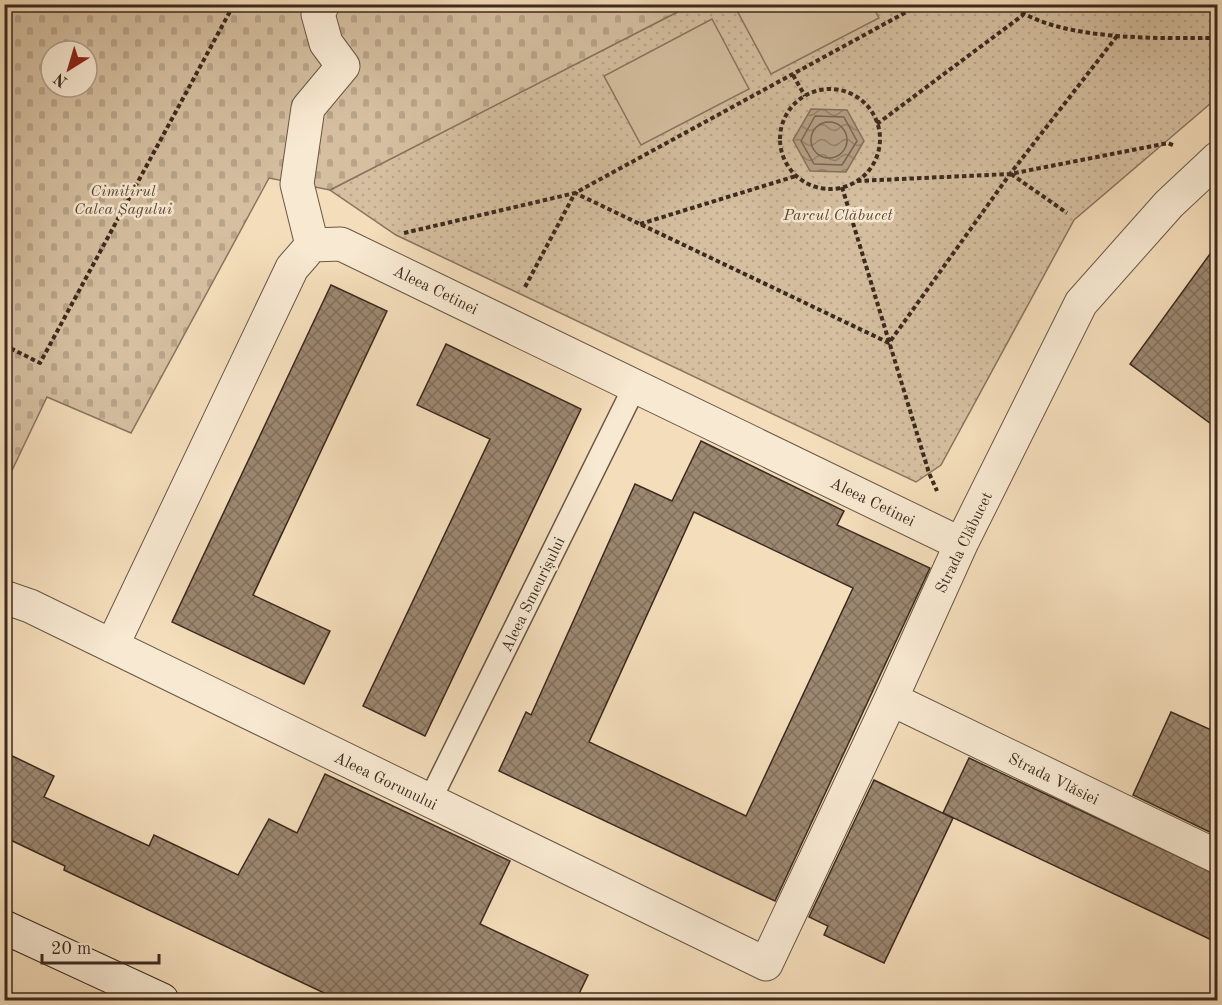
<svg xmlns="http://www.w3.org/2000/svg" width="1222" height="1005" viewBox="0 0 1222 1005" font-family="'Old Standard TT',serif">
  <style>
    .grass { fill: url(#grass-dots); stroke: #887460; stroke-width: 1.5 }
    .cemetery { fill: url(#cemetery-stones); stroke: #887460; stroke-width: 1.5; fill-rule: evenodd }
    .pitch { fill: #d5bfa0; stroke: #887460; stroke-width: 1.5 }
    .water { fill: url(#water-waves); stroke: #85715c; stroke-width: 1.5 }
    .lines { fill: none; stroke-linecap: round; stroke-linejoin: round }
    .shore { stroke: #786552; stroke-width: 1.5 }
    .building { fill: url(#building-cross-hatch); stroke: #3c2a1f; stroke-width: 1.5; fill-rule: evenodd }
    .service-casing { stroke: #6a5746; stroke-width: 25 }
    .pedestrian-casing { stroke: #6a5746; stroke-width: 35 }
    .minor-casing { stroke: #6a5746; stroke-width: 35 }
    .secondary-casing { stroke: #3c2a1f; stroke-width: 35 }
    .path { stroke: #3c2a1f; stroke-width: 4; stroke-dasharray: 4.5 3; stroke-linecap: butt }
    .service { stroke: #f8e9d2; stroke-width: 22 }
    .pedestrian { stroke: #f8e9d2; stroke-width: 33 }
    .minor { stroke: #f8e9d2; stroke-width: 33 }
    .secondary { stroke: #f8e9d2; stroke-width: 33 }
    .labels { text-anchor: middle; stroke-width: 5; stroke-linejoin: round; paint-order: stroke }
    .park-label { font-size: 16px; font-style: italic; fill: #5b4839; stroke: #f8e9d2 }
    .street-label { font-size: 16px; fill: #3c2a1f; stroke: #f8e9d2 }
  </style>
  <defs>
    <pattern id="grass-dots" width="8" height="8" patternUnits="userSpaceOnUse" patternTransform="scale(1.5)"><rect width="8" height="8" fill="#d5bfa0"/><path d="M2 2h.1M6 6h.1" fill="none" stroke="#b8a489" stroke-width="1.8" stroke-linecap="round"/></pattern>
    <pattern id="cemetery-stones" width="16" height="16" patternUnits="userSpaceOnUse" patternTransform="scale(1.5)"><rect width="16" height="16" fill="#d5bfa0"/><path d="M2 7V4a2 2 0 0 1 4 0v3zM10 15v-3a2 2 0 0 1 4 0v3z" fill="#b8a489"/></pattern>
    <pattern id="water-waves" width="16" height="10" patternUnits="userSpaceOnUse" patternTransform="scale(1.5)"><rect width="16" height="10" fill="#b5a085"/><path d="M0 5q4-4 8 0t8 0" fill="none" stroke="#94836c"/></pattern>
    <pattern id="building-cross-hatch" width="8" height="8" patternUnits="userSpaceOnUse" patternTransform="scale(1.5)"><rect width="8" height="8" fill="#9c8770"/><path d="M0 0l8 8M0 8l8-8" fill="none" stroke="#806f5b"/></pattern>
  </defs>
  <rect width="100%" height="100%" fill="#f4ddba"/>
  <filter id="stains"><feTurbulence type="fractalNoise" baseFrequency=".00333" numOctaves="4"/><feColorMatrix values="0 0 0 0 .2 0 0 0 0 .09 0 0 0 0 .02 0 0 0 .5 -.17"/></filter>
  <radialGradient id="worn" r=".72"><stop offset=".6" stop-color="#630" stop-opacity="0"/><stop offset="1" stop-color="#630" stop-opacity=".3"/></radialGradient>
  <!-- grass -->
  <path class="grass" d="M691 5H1217V98L1074 220 941 465 916 482 396 235 330 190Z"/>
  <!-- cemetery -->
  <path class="cemetery" d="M5 5H691L330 190 269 178 131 433 47 397 5 485ZM51 51H87V87H51Z"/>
  <!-- pitch -->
  <path class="pitch" d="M734 5H872L879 18 771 74Z
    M712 19 749 89 641 145 604 76Z"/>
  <!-- water -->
  <path class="water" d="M811 109 847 110 864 141 846 172 810 171 793 140Z"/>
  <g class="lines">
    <!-- shore -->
    <path class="shore" d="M815 116 844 117 857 141 842 165 814 164 801 141Z
      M811 140a18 18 0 1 1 36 0a18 18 0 1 1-36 0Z"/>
  </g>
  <!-- building -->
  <path class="building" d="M1218 243V429L1130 364Z
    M331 285 387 311 253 595 330 631 304 684 172 622Z
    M446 344 581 409 425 736 363 706 490 439 417 405Z
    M701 441 844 511 837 525 930 568 775 901 499 771 526 712 531 715 635 484 672 501ZM694 512 853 588 746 816 589 742Z
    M1171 712 1218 733V836L1133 795Z
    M4 752 54 776 44 797 149 846 154 835 238 875 269 819 297 833 325 774 510 861 480 924 588 975 576 1000H339L64 870 65 866 4 837Z
    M969 758 1218 875V943L943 813Z
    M874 780 953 818 884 963 824 935 828 926 809 917Z"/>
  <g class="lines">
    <defs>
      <path id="service" d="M429 802 635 386"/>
      <path id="pedestrian" d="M312 245 297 184 308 108 343 66 326 43 318 14 323 4"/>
      <path id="minor" d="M4 597 30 606 766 964 891 699 961 544 1081 303 1169 204 1218 158
        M112 646 292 268 312 245 341 244 961 544
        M891 699 1218 857"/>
      <path id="secondary" d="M4 927 162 1000"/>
    </defs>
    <!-- service casing -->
    <use href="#service" class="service-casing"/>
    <!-- pedestrian casing -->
    <use href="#pedestrian" class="pedestrian-casing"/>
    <!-- minor casing -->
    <use href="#minor" class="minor-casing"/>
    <!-- secondary casing -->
    <use href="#secondary" class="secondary-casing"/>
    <!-- path -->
    <path class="path" d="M1009 4C1057 42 1158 38 1218 38
      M793 75 805 96
      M780 139a50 50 0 1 1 100 0a50 50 0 1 1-100 0Z
      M877 124 1023 15
      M1011 174 1067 213
      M857 181 1010 174 1168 143 1175 146
      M842 187 929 473 937 491
      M640 224 796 176
      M404 233 575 193 921 4
      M525 287 575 193 889 343 1010 174 1117 36
      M4 345 40 363 234 4
      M198 995 211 1000"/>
    <!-- service -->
    <use href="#service" class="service"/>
    <!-- pedestrian -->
    <use href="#pedestrian" class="pedestrian"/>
    <!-- minor -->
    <use href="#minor" class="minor"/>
    <!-- secondary -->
    <use href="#secondary" class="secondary"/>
  </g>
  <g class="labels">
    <!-- park labels -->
    <g class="park-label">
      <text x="123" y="196">Cimitirul<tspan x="123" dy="18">Calea Șagului</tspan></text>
      <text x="838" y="220">Parcul Clăbucet</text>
    </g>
    <!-- street labels -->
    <g class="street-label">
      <text transform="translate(436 289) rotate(26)" y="6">Aleea Cetinei</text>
      <text transform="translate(873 501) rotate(26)" y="6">Aleea Cetinei</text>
      <text transform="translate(963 542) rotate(-64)" y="6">Strada Clăbucet</text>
      <text transform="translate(532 594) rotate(-64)" y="6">Aleea Smeurișului</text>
      <text transform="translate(1054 778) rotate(26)" y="6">Strada Vlăsiei</text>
      <text transform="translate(386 780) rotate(26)" y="6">Aleea Gorunului</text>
    </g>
  </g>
  <!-- margin -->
  <rect width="1222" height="1005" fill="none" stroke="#f4ddba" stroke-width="24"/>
  <rect x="6" y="6" width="1210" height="993" fill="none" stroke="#3c2a1f" stroke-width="3"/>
  <rect x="12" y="12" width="1198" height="981" fill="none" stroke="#3c2a1f" stroke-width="1.5"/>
  <!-- north arrow -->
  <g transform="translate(69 69) rotate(217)"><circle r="28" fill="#f8e9d2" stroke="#ad9d8a" stroke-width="1.5"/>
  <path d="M0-4.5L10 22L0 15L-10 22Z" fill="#8f2418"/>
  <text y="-9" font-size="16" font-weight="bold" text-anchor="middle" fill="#3c2a1f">N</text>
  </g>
  <!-- scale -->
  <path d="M42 954v9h117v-9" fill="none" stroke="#3c2a1f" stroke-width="3"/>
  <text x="51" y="954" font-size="18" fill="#3c2a1f" stroke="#f8e9d2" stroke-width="4.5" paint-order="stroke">20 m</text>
  <rect width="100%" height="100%" filter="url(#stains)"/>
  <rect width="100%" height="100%" fill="url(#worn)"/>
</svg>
